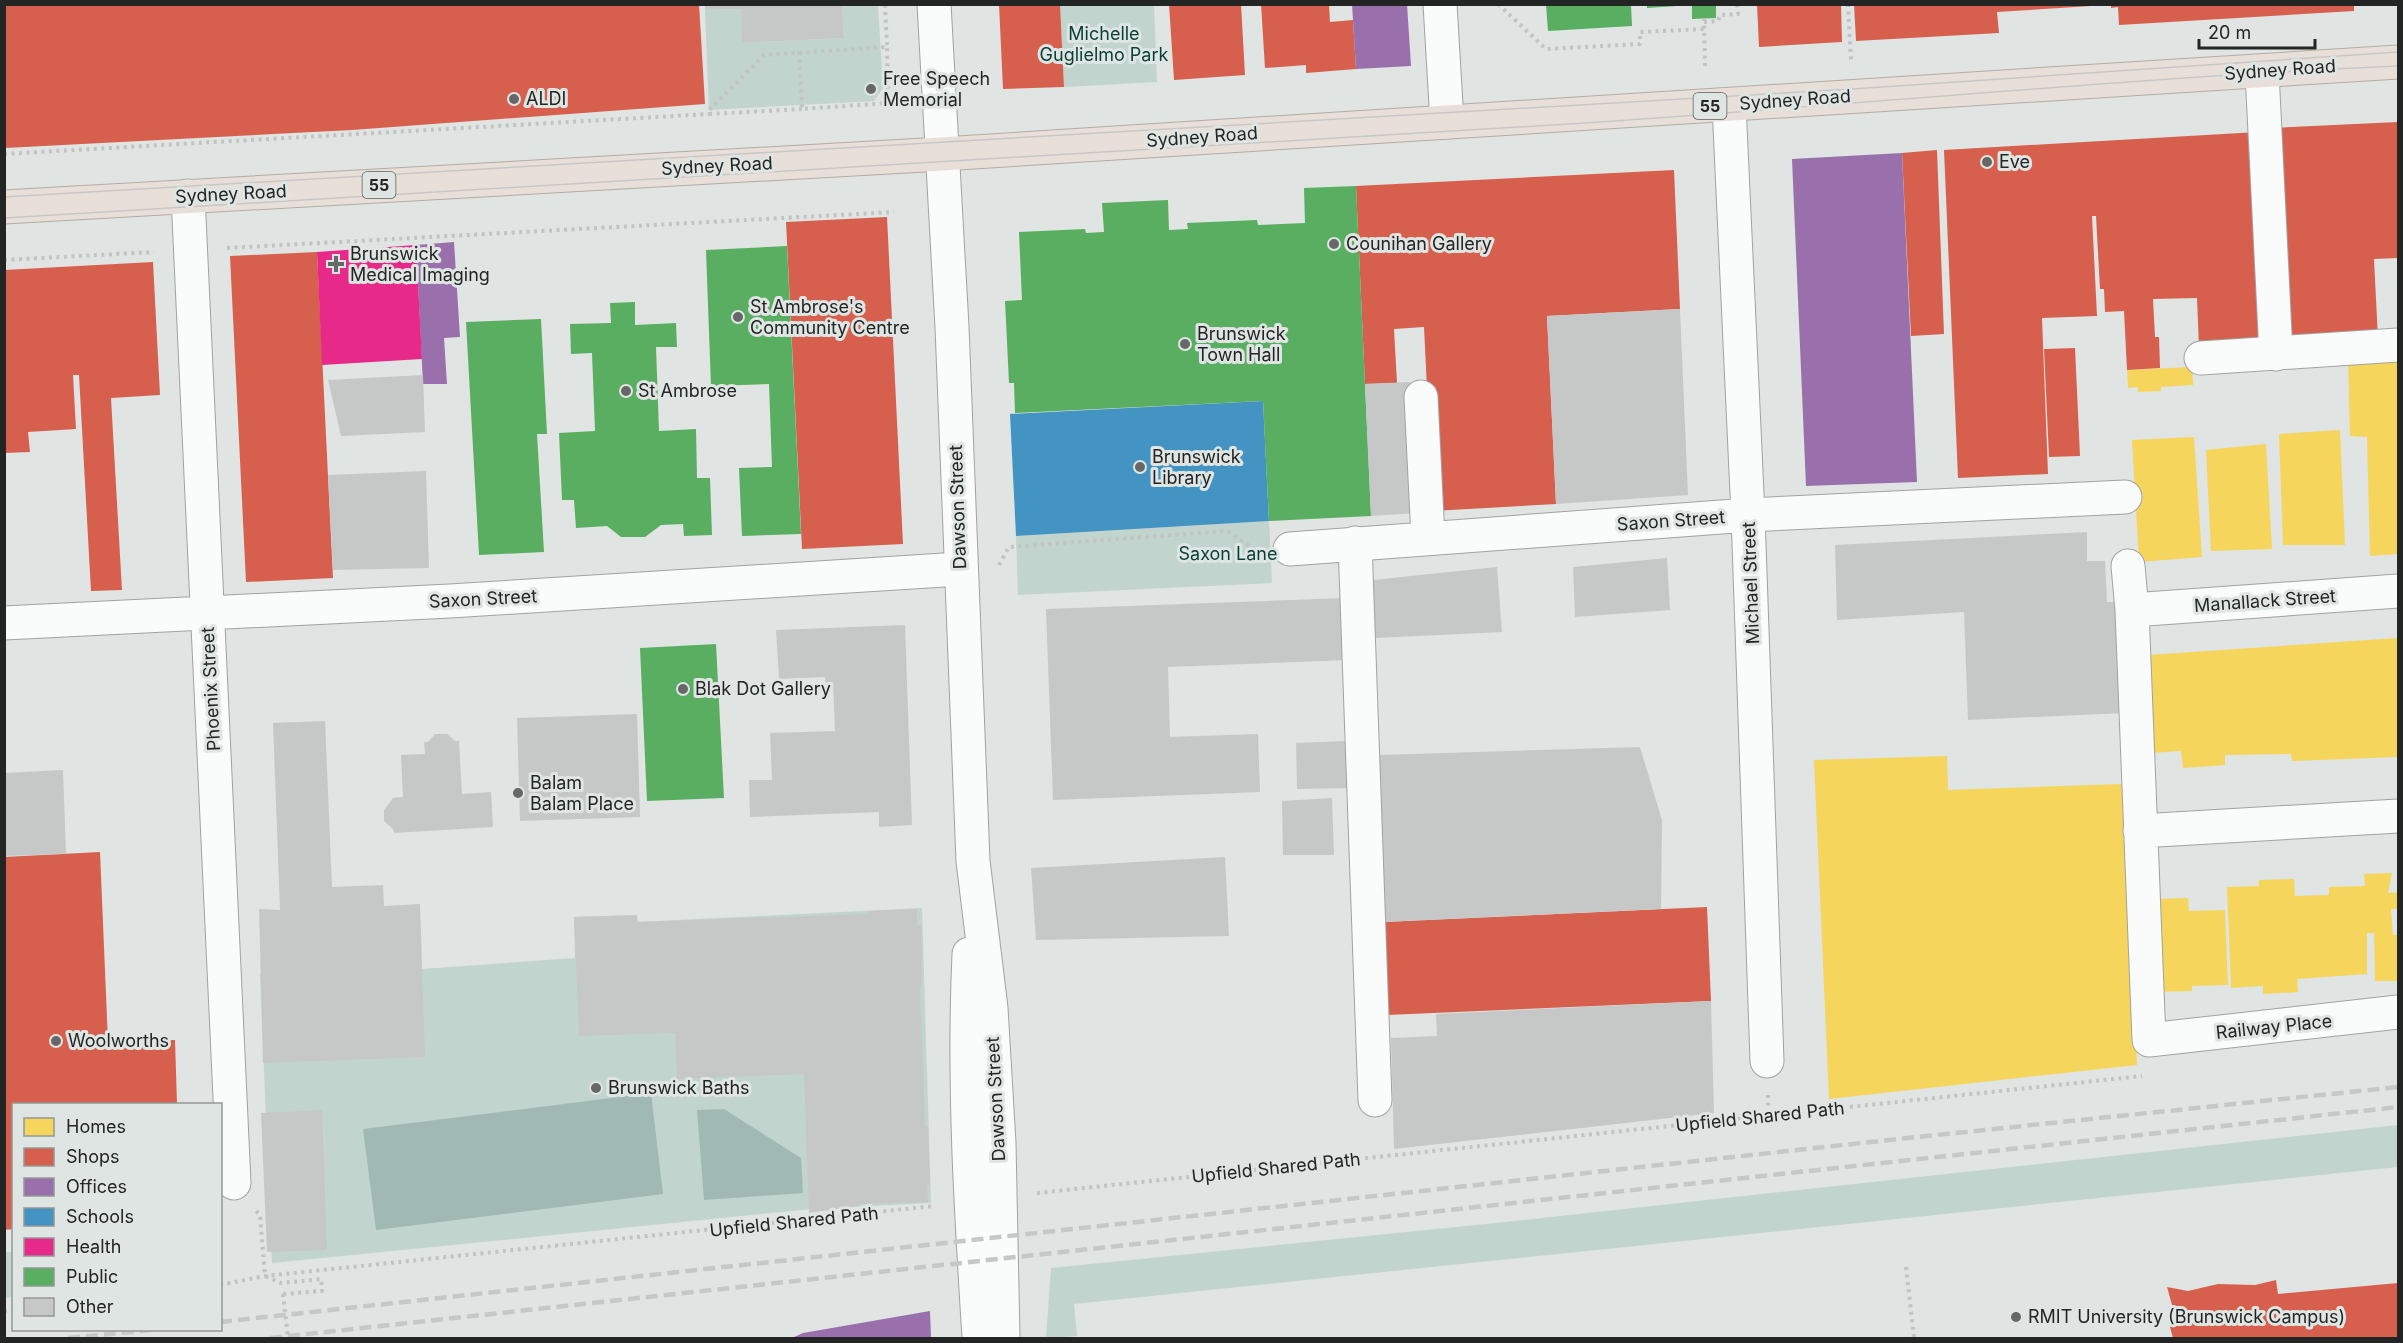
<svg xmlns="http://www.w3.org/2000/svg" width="2403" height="1343" viewBox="0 0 2403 1343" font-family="Inter,sans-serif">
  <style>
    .green { fill: #c1d4ce }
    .water { fill: #a0bab3 }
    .homes { fill: #f6d55c }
    .shops { fill: #d6604d }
    .offices { fill: #9970ab }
    .schools { fill: #4393c3 }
    .health { fill: #e7298a }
    .public { fill: #5aae61 }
    .building { fill: #c6c8c8 }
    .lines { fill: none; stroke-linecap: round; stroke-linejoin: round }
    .minor-casing { stroke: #a0a3a2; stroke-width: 35 }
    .highway-casing { stroke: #b4aba4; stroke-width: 35 }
    .path { stroke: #c2c3c2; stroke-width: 4; stroke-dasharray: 3 4.5; stroke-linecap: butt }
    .minor { stroke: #fafbfb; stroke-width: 33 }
    .highway { stroke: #e8dfd9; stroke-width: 33 }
    .tram { stroke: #c6c8c8; stroke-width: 1.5 }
    .rail { stroke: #c6c8c8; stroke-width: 4.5; stroke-dasharray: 12 6; stroke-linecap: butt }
    .path-bridge { stroke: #c2c3c2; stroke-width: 4; stroke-dasharray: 3 4.5; stroke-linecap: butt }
    .poi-dot { fill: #656866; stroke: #dfe5e3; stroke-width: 2 }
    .labels { text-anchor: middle; stroke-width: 6; stroke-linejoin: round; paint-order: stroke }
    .shield { fill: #dfe5e3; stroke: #5b5f5d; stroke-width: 1.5 }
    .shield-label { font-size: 16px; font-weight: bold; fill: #232524 }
    .park-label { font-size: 18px; fill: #083f36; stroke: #dfe5e3 }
    .street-label { font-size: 18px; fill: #232524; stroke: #dfe5e3 }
    .poi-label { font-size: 18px; fill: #232524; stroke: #dfe5e3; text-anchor: start }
  </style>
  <rect width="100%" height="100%" fill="#e0e4e2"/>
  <!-- green -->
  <path class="green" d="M842 5H878L883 88 874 101 709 110 705 10 741 9 743 43 844 38Z
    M1060 5H1154L1157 82 1064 87Z
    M1269 521 1272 583 1018 595 1016 536Z
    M922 908 931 1203 812 1209 272 1263 260 974 422 969 575 958 574 917 637 915 638 922Z
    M2398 1125V1167L1074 1304 1077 1336 1046 1338 1051 1268 1486 1224Z
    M5 1252H14L13 1297 5 1298Z"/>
  <!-- water -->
  <path class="water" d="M651 1093 663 1194 376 1230 363 1129Z
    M724 1109 801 1158 803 1193 704 1200 697 1110Z"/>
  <!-- homes -->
  <path class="homes" d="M2348 358 2398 359V554L2370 556 2367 437 2350 436Z
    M2192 367 2193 385 2161 387V391L2138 392V387L2128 388 2127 370Z
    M2340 430 2345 545H2283L2279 434Z
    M2194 437 2202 557 2139 562 2132 440Z
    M2266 444 2272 549 2211 551 2206 450Z
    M2398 638V757L2292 761 2291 754 2225 755V765L2183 768 2181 751 2150 753 2148 655Z
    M1947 756 1948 790 2123 784 2137 1065 1829 1099 1814 760Z
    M2392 873 2388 893 2398 892V909H2391L2393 935H2398V981H2375L2374 933H2367V974L2297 979 2298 992 2263 994V986L2231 988 2227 887 2259 886V880L2294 879 2295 896 2329 895V887L2365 886 2364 874Z
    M2188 898 2189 911 2225 910 2228 985 2192 986V991L2156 992 2153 899Z"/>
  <!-- shops -->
  <path class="shops" d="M5 4H699L705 104 352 130 5 148Z
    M999 4H1060L1064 87 1003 89Z
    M1169 4H1241L1245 75 1174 80Z
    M1261 4H1329L1330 22 1353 20 1356 69 1306 73V65L1265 68Z
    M1757 4H1841L1842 42 1759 47Z
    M1854 4H2091V6L1997 12 1999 33 1856 41Z
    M2111 4H2354V11L2119 25 2118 7 2111 8Z
    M2398 122V258L2374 259 2378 339 2282 344 2272 128Z
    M2258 132 2268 344 2199 347 2197 298 2153 299 2155 337H2159L2160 368 2127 370 2124 311 2105 312 2104 289H2100L2096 216H2092L2097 316 2042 318 2048 474 1958 478 1944 150Z
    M1937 150 1944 334 1911 336 1902 153Z
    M1674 170 1680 309 1547 316 1556 504 1433 511 1424 327 1394 329 1397 383 1365 384 1356 186Z
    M887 217 903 544 802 549 786 222Z
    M317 252 333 578 246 582 230 256Z
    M153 262 160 395 111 398 122 590 91 591 79 375H73L76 429 28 432 30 452 4 453V270Z
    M2075 348 2080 456 2049 457 2044 349Z
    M100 852 108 1042 175 1040 177 1104H14V1229L4 1230V857Z
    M1707 907 1711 1001 1387 1015 1384 922Z
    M2276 1280 2278 1294 2398 1283V1338H2173L2170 1327 2174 1312 2167 1287 2188 1291 2218 1284 2255 1285Z"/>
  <!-- offices -->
  <path class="offices" d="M1352 4H1407L1411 66 1356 69Z
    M1902 153 1917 482 1806 486 1792 159Z
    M454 242 460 337 444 338 447 384H423L416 245Z
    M930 1311 931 1338H792L803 1333Z"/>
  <!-- schools -->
  <path class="schools" d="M1263 401 1269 521 1016 536 1010 414Z"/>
  <!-- health -->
  <path class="health" d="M416 245 422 359 322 365 317 252Z"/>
  <!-- public -->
  <path class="public" d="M1647 4H1677V6L1647 8Z
    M1692 4H1716V18L1692 19Z
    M1546 5H1631L1632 26 1548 31Z
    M1356 186 1371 516 1269 521 1263 401 1015 413 1014 383H1009L1005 301 1022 300 1019 232 1085 229 1086 233 1104 232 1102 203 1168 200 1169 230 1188 229 1187 223 1257 220 1258 225 1305 223 1304 188Z
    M787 246 801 534 742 536 739 468 772 467 769 384 711 386 706 250Z
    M635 302V325L676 323 677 347H656L659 431 696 429 697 478H710L712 535 684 536 683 524 661 525 645 537H621L607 526 576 528 574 500H562L559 433 595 431 592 353 571 354 570 324 611 323 610 303Z
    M541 319 547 434H537L544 552 479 555 466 322Z
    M716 644 724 798 647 801 640 648Z"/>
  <!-- building -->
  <path class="building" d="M705 4H842L844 38 742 43 741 9 705 10Z
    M1680 309 1688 495 1556 504 1547 316Z
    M423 375 425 432 341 436 328 380Z
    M1410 382 1416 513 1371 516 1365 384Z
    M426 471 429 568 333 570 328 475Z
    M2087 532V561H2105L2107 602H2119L2124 713 1968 720 1964 612 1837 620 1835 545Z
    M1667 558 1670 610 1575 617 1573 567Z
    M1497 567 1502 632 1375 638 1373 580Z
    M1346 598 1349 660 1168 667 1170 737 1258 734 1260 792 1053 800 1046 609Z
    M905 625 912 825 879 827V812L750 817 749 780H772L770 733 835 731 833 682H825V677L779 679 776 630Z
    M637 714 640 817 520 821 517 718Z
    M325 721 332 887 383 885 384 906 420 904 425 1057 263 1063 259 909 280 910 273 723Z
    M435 734H447L455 741H459L462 794 491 792 493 827 394 833 393 829 384 821V810L393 798 403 797 401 755 425 754 424 742H428Z
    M1346 741 1350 788 1297 789 1296 743Z
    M1640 747 1662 820 1661 909 1384 922 1379 755Z
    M63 770 66 854 4 856V773Z
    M1332 798 1334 855H1283L1282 801Z
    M1225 857 1229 936 1036 940 1031 868Z
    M917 909V925H921L922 985H920L925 1126 928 1127 930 1185H927L928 1202 858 1204V1206L809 1213 804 1074 677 1079 675 1033 579 1036 574 917 637 915V922L868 914V911Z
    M1711 1001 1714 1113 1394 1149 1391 1038 1437 1036 1436 1014Z
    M322 1110 327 1250 267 1252 261 1113Z"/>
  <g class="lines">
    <defs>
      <path id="minor" d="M934 4 952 327 973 861 991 1008 999 1143 1003 1338
        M1440 4 1447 122
        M2262 72 2276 354
        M1729 105 1748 515 1767 1061
        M188 196 234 1183
        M2201 358 2398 345
        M1421 397 1428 538
        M1355 543 1375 1100
        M1290 549 1748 515 2125 497
        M2128 566 2132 610 2149 1040 2398 1012
        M2132 610 2398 591
        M4 623 450 601 960 569
        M2140 831 2398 816
        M969 954C963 1082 971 1211 979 1338"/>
      <path id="highway" d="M4 207 942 154 2398 62"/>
    </defs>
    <!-- minor casing -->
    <use href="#minor" class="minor-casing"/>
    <!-- highway casing -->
    <use href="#highway" class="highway-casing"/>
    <!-- path -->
    <path class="path" d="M1498 4 1546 49 1640 44V32L1705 29
      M1848 4 1851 60
      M1704 18 1705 69
      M1704 22 1718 21 1720 15 1738 14 1737 4
      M799 52 802 109 888 103 887 47
      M802 109 709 114V110L764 55 887 47 885 4
      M4 154 709 114
      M227 248 894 212
      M4 260 154 252
      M999 565 1009 547 1227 531 1254 549
      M1768 1095V1115
      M1037 1193 2142 1076
      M256 1211 260 1215 265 1276 281 1283 321 1279 322 1291 283 1294
      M1906 1267 1914 1338
      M220 1285 265 1276 934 1206
      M4 1311 14 1310"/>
    <!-- minor -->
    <use href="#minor" class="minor"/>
    <!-- highway -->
    <use href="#highway" class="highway"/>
    <!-- tram -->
    <path class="tram" d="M4 197 1852 89 2398 52
      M4 218C526 185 1047 157 1569 124 1845 106 2122 78 2398 66"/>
    <!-- rail -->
    <path class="rail" d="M220 1322 1898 1139 2398 1087
      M68 1338 151 1330
      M270 1338 2398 1107"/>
    <!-- path-bridge -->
    <path class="path-bridge" d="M283 1294 288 1338"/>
  </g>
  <!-- markers -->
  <g class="poi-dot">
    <circle cx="871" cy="89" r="6"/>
    <circle cx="514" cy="99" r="6"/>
    <circle cx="1987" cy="162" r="6"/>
    <circle cx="1334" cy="244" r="6"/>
    <path d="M333 255h6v6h6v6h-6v6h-6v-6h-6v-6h6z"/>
    <circle cx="738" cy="317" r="6"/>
    <circle cx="1185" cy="344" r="6"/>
    <circle cx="626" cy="391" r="6"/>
    <circle cx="1140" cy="467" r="6"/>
    <circle cx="683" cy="689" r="6"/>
    <circle cx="518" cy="793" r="6"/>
    <circle cx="56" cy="1041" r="6"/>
    <circle cx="596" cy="1088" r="6"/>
    <circle cx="2016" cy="1317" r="6"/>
  </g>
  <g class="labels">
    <!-- shield labels -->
    <g class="shield">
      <rect x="1693.5" y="93" width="33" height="26" rx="4.5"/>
      <rect x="362.5" y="172" width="33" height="26" rx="4.5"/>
    </g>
    <g class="shield-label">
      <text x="1710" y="112">55</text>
      <text x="379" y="191">55</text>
    </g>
    <!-- park labels -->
    <g class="park-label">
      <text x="1104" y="40">Michelle<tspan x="1104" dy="21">Guglielmo Park</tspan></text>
      <text x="1228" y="560">Saxon Lane</text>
    </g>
    <!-- street labels -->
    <g class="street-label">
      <text transform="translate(2280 70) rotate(-4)" y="6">Sydney Road</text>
      <text transform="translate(1795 100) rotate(-4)" y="6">Sydney Road</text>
      <text transform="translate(1202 137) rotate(-4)" y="6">Sydney Road</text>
      <text transform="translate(717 166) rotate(-3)" y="6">Sydney Road</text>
      <text transform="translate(231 194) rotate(-3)" y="6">Sydney Road</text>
      <text transform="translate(958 507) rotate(-92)" y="6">Dawson Street</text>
      <text transform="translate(1671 521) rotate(-4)" y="6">Saxon Street</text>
      <text transform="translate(1751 583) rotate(-92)" y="6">Michael Street</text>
      <text transform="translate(483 599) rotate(-3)" y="6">Saxon Street</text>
      <text transform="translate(2265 601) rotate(-4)" y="6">Manallack Street</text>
      <text transform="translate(211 689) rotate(-93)" y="6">Phoenix Street</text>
      <text transform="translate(2274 1027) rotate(-6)" y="6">Railway Place</text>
      <text transform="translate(996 1099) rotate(-93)" y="6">Dawson Street</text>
      <text transform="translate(1760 1117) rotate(-6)" y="6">Upfield Shared Path</text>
      <text transform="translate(1276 1168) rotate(-6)" y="6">Upfield Shared Path</text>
      <text transform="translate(794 1222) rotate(-6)" y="6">Upfield Shared Path</text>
    </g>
    <!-- poi labels -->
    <g class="poi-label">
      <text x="883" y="85">Free Speech<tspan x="883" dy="21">Memorial</tspan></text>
      <text x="526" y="105">ALDI</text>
      <text x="1999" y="168">Eve</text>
      <text x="1346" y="250">Counihan Gallery</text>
      <text x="350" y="260">Brunswick<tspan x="350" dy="21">Medical Imaging</tspan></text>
      <text x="750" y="313">St Ambrose's<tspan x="750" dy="21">Community Centre</tspan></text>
      <text x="1197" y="340">Brunswick<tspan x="1197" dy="21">Town Hall</tspan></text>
      <text x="638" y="397">St Ambrose</text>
      <text x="1152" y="463">Brunswick<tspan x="1152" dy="21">Library</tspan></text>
      <text x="695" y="695">Blak Dot Gallery</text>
      <text x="530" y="789">Balam<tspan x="530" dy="21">Balam Place</tspan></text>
      <text x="68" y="1047">Woolworths</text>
      <text x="608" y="1094">Brunswick Baths</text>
      <text x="2028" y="1323">RMIT University (Brunswick Campus)</text>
    </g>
  </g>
  <!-- border -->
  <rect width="2403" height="1343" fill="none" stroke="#232524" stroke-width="12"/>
  <!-- legend -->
  <rect x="12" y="1103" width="210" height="228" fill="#dfe5e3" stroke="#949897" stroke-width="1.5"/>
  <rect x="24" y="1118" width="30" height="18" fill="#f6d55c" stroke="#949897" stroke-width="1.5"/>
  <text x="66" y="1133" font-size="18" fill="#232524">Homes</text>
  <rect x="24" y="1148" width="30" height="18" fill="#d6604d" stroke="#949897" stroke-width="1.5"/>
  <text x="66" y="1163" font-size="18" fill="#232524">Shops</text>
  <rect x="24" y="1178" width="30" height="18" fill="#9970ab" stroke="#949897" stroke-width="1.5"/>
  <text x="66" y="1193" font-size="18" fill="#232524">Offices</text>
  <rect x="24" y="1208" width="30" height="18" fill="#4393c3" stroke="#949897" stroke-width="1.5"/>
  <text x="66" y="1223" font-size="18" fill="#232524">Schools</text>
  <rect x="24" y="1238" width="30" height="18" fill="#e7298a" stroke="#949897" stroke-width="1.5"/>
  <text x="66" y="1253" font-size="18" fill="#232524">Health</text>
  <rect x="24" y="1268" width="30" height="18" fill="#5aae61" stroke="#949897" stroke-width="1.5"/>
  <text x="66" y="1283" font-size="18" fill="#232524">Public</text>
  <rect x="24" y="1298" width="30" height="18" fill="#c6c8c8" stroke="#949897" stroke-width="1.5"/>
  <text x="66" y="1313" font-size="18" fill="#232524">Other</text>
  <!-- scale -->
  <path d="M2199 39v9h116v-9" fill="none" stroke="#232524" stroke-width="3"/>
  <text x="2208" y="39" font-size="18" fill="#232524" stroke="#dfe5e3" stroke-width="4.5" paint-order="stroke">20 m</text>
</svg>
